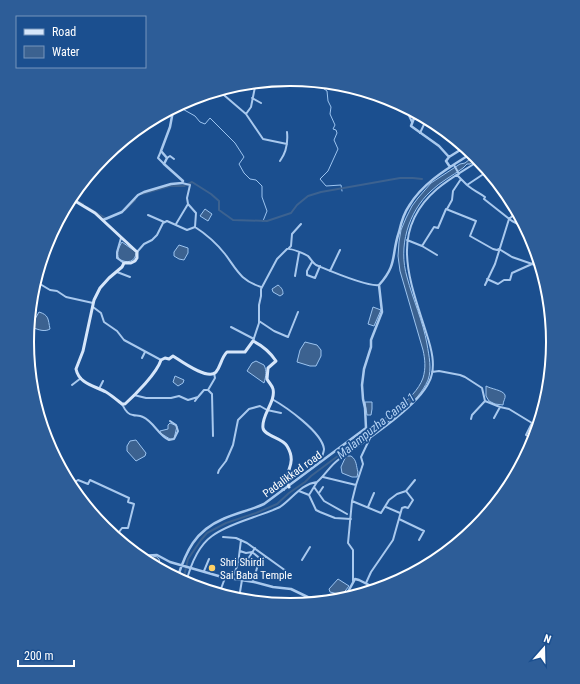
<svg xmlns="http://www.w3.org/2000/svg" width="580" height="684" viewBox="0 0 580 684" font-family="'Roboto Condensed',sans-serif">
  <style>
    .water { fill: #3c6290; stroke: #9cc4f0 }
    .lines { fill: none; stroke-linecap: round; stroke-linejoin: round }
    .stream { stroke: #9cc4f0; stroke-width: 1 }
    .canal { stroke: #3c6290; stroke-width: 2 }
    .minor { stroke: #a9c9ee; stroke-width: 2 }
    .tertiary { stroke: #a9c9ee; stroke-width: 2.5 }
    .secondary { stroke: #d6e6fa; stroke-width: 3 }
    .poi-dot { fill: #ffd166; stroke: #1b4f8f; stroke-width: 1.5 }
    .labels { text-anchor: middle; stroke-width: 3.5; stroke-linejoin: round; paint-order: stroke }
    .street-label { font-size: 11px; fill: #fff; stroke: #1b4f8f }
    .poi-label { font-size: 11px; fill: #fff; stroke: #1b4f8f; text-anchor: start }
    .water-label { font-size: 12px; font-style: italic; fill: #b5d3f5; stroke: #1b4f8f }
    .rim { fill: none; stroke: #fff; stroke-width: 2 }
  </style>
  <rect width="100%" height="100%" fill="#1b4f8f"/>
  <!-- water -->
  <path class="water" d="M475 155 478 159 470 164H467L463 168C452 176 440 182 431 191 408 212 398 247 407 277 413 300 423 321 427 344 429 356 432 369 428 380 417 405 391 419 371 434L367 438 361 440 359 437C378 422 415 401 423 378 426 368 425 359 423 350L400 271 398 256 399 242 401 230 406 218 412 206 418 198 431 183 460 164 465 163Z
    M205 209 212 214 208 221 200 216Z
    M122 242 136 252C136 262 127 264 119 259 116 253 119 247 122 242Z
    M179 245 188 248V253L184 260 179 259 174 256V252Z
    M278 285C282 288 283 290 283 294L280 296 273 292 272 289Z
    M373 307 381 310 374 326 368 324Z
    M39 312C49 315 48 319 50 329 45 332 39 330 34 328L35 319Z
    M305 342 317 345 321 350V356L316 366H310L297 362 300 350Z
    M256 361 264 365C267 371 266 376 264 383L247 371 252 363Z
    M175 376 184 380 183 383 178 386 173 382Z
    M486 386C491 389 503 390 505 395 506 398 503 401 503 405L495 404 489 401 486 396Z
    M365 402H372V409L371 415H367Z
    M170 423 177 426 174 439H170L160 433V431L168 429V425Z
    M136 440 146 453 145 456 136 461 127 451V446L130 441Z
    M346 456H351C357 460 356 466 358 472L357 477H352L342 473 341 467Z
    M150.5 561a4.5 4.5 0 1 1 9 0a4.5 4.5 0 1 1-9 0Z
    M338 579 349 586 342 595 330 592 329 589Z"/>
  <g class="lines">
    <!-- stream -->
    <path class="stream" d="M319 82 320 86 327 91 328 101 331 107 330 114 335 125 333 129 336 130 337 133 334 140 338 149 328 171 320 179 326 186 341 185 342 191
      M179 107 195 116 200 122 205 124 210 118 235 143 244 157 239 164 244 173 250 179 256 180 262 186V197L267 211 263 221"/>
    <!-- canal -->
    <path class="canal" d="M142 194 170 186H184L192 182 211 194 219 201V210L233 220 267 221 291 213 297 205 308 196 321 192 400 178H413L422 179
      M71 197 83 204
      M87 207 107 219
      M125 210 135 200
      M183 581 188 559 201 540 207 533 226 523 256 513 277 504 289 493 305 482 311 476 362 438"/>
    <!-- minor -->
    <path class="minor" d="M218 90 246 114 263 139 287 144
      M252 98 261 103
      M405 107 412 122
      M246 114 251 107 256 82
      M420 133 427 118
      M161 151 158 158 164 164
      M167 158 170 156 174 159
      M280 161C286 153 288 142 287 132
      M454 165 459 174
      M457 175 467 185 488 171
      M467 185C473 190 479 193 485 197L484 199 512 221 526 228
      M188 204 196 213 195 227
      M447 209 452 200 453 191 461 179
      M148 215 164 222
      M176 224 188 204 187 198 190 185 182 183
      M121 238 117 252V258L124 263
      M407 240 422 246 437 255
      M422 246 434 227 438 228 446 209 476 221 470 236 493 249 497 250 499 249 512 257 538 266 541 269
      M289 248 291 246 292 234 301 224
      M137 252 144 244 152 240 157 235 163 223 167 221 187 230 195 227C206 234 217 244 225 254 237 270 240 280 261 287
      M312 262 307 271V275L315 278 320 266
      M330 271 340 250
      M117 272 130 277
      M295 276 299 253
      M487 279 498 284 504 280H510L512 273 532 264 538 258
      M35 281 50 290 57 291 66 297 93 303
      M485 285 495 264 509 219 517 212
      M93 307 101 313 104 322 117 331 124 340 161 360
      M259 321 274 331 288 337 298 312
      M231 327 254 339
      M253 341 259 323V305L261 296V289L277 259 287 249C291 248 305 254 308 256 311 259 312 262 316 265 328 270 367 287 379 285
      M142 358 145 352
      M432 372 439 371 460 375 465 377 482 388 485 401
      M72 385 81 378
      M99 389 103 381
      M208 390 215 378 214 373
      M134 395 146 398H171L179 396 188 400 198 397 204 390H208L212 394 213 436
      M272 399C286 407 322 432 324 449 324 453 321 458 320 462
      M195 401 198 397
      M485 401 500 407 509 409 532 423 526 435 534 440
      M122 404C124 408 127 415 133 415 136 416 139 415 143 417 154 422 158 435 169 440L174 439 178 431 176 425 170 421
      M494 418 500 407
      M471 419 472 415 485 401
      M366 428 371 436
      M218 473 219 470 226 461 233 445 238 420 249 409 260 406 267 410 281 413
      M323 477 356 485
      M317 482 309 495 316 510 320 512 335 518 351 519
      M70 485 78 480 88 484 90 480 129 498 128 502 134 504 128 528H122L119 532H116L114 536
      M314 487 324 501 347 514
      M284 490 278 486 286 477
      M299 491 309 495
      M319 493 323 487
      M352 501 381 513 389 500 397 494 406 491 415 480
      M368 507 374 493
      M386 507 400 513
      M399 519 424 531 419 540
      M223 537 236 538 247 543 286 571
      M240 551 246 553 252 552 262 560 265 556
      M248 559 255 548
      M302 560 310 547
      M204 571 209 559
      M232 579 238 564 241 540
      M353 581V550L348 543 352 501 356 485 363 464 361 457 370 438
      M253 582 257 568 262 560
      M186 583C190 567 198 546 212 536 224 527 240 522 254 517 262 514 272 511 280 507 293 498 301 484 317 482 325 475 330 466 338 460 362 443 417 408 429 382 437 367 431 347 426 332 410 281 388 231 437 189 450 178 465 170 480 160
      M366 583 371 572 393 540 402 508 405 507 408 508 413 500 406 491
      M240 592 242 580
      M219 594 225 578"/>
    <!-- tertiary -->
    <path class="tertiary" d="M416 113 411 126 439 146 449 157
      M450 167 446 161 449 157 465 147
      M103 220 122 212 138 195 144 192 171 184 182 183 183 181 164 164 167 158 161 151 170 127 173 111 174 109 181 104
      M138 556 157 555 170 562 222 577 254 582 273 587 291 589 318 602
      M177 579C186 551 195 531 223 519 236 513 251 510 264 504L366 428 365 408 363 399 362 385 364 369 371 347V340L382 312 379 285C398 264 391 255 399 232 401 223 404 213 409 206 423 182 450 167 472 153
      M344 599 355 579 359 580 377 589"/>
    <!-- secondary -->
    <path class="secondary" d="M70 198 95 213 137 252V258L135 261 131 263H124L122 267 109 278 100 288 94 300 83 351 76 369C79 384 95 386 106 392 111 395 117 400 122 404H125C135 395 157 373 161 360L165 358 169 359 173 356C181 361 208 381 216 372 221 366 221 358 227 352H245L253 341C263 346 270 352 276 361L268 368 267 379C269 383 272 385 273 389 276 402 261 415 263 428 264 436 283 438 287 446 299 466 281 472 289 487"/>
  </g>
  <!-- markers -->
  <circle class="poi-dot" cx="212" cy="568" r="4"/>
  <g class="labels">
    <!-- street labels -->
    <g class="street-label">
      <text transform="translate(292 474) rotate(-36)" y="4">Padalikkad road</text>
    </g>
    <!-- poi labels -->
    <g class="poi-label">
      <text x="220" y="566">Shri Shirdi<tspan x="220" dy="13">Sai Baba Temple</tspan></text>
    </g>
    <!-- water labels -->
    <g class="water-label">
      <text transform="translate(376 426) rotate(-39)" y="4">Malampuzha Canal 1</text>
    </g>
  </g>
  <!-- crop -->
  <path d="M0 0H580V684H0ZM34 342a256 256 0 1 1 512 0a256 256 0 1 1-512 0Z" fill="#2d5d98" fill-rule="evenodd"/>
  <path class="rim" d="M34 342a256 256 0 1 1 512 0a256 256 0 1 1-512 0Z"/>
  <!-- legend -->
  <rect x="16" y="16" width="130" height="52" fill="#1b4f8f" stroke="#7695bc"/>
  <rect x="24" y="29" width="20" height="6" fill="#d6e6fa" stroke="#7695bc"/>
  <text x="52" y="36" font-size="12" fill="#ffffff">Road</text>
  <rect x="24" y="46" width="20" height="12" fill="#3c6290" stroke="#7695bc"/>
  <text x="52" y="56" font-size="12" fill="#ffffff">Water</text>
  <!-- north arrow -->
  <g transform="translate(544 648) rotate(20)" stroke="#1b4f8f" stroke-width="3" paint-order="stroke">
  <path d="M0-3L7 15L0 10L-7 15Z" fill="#ffffff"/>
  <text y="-6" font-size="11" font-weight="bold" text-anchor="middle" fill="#ffffff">N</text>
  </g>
  <!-- scale -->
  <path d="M18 660v6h56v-6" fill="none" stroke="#ffffff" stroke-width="2"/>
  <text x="24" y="660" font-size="12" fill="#ffffff" stroke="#1b4f8f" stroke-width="3" paint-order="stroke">200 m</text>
</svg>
